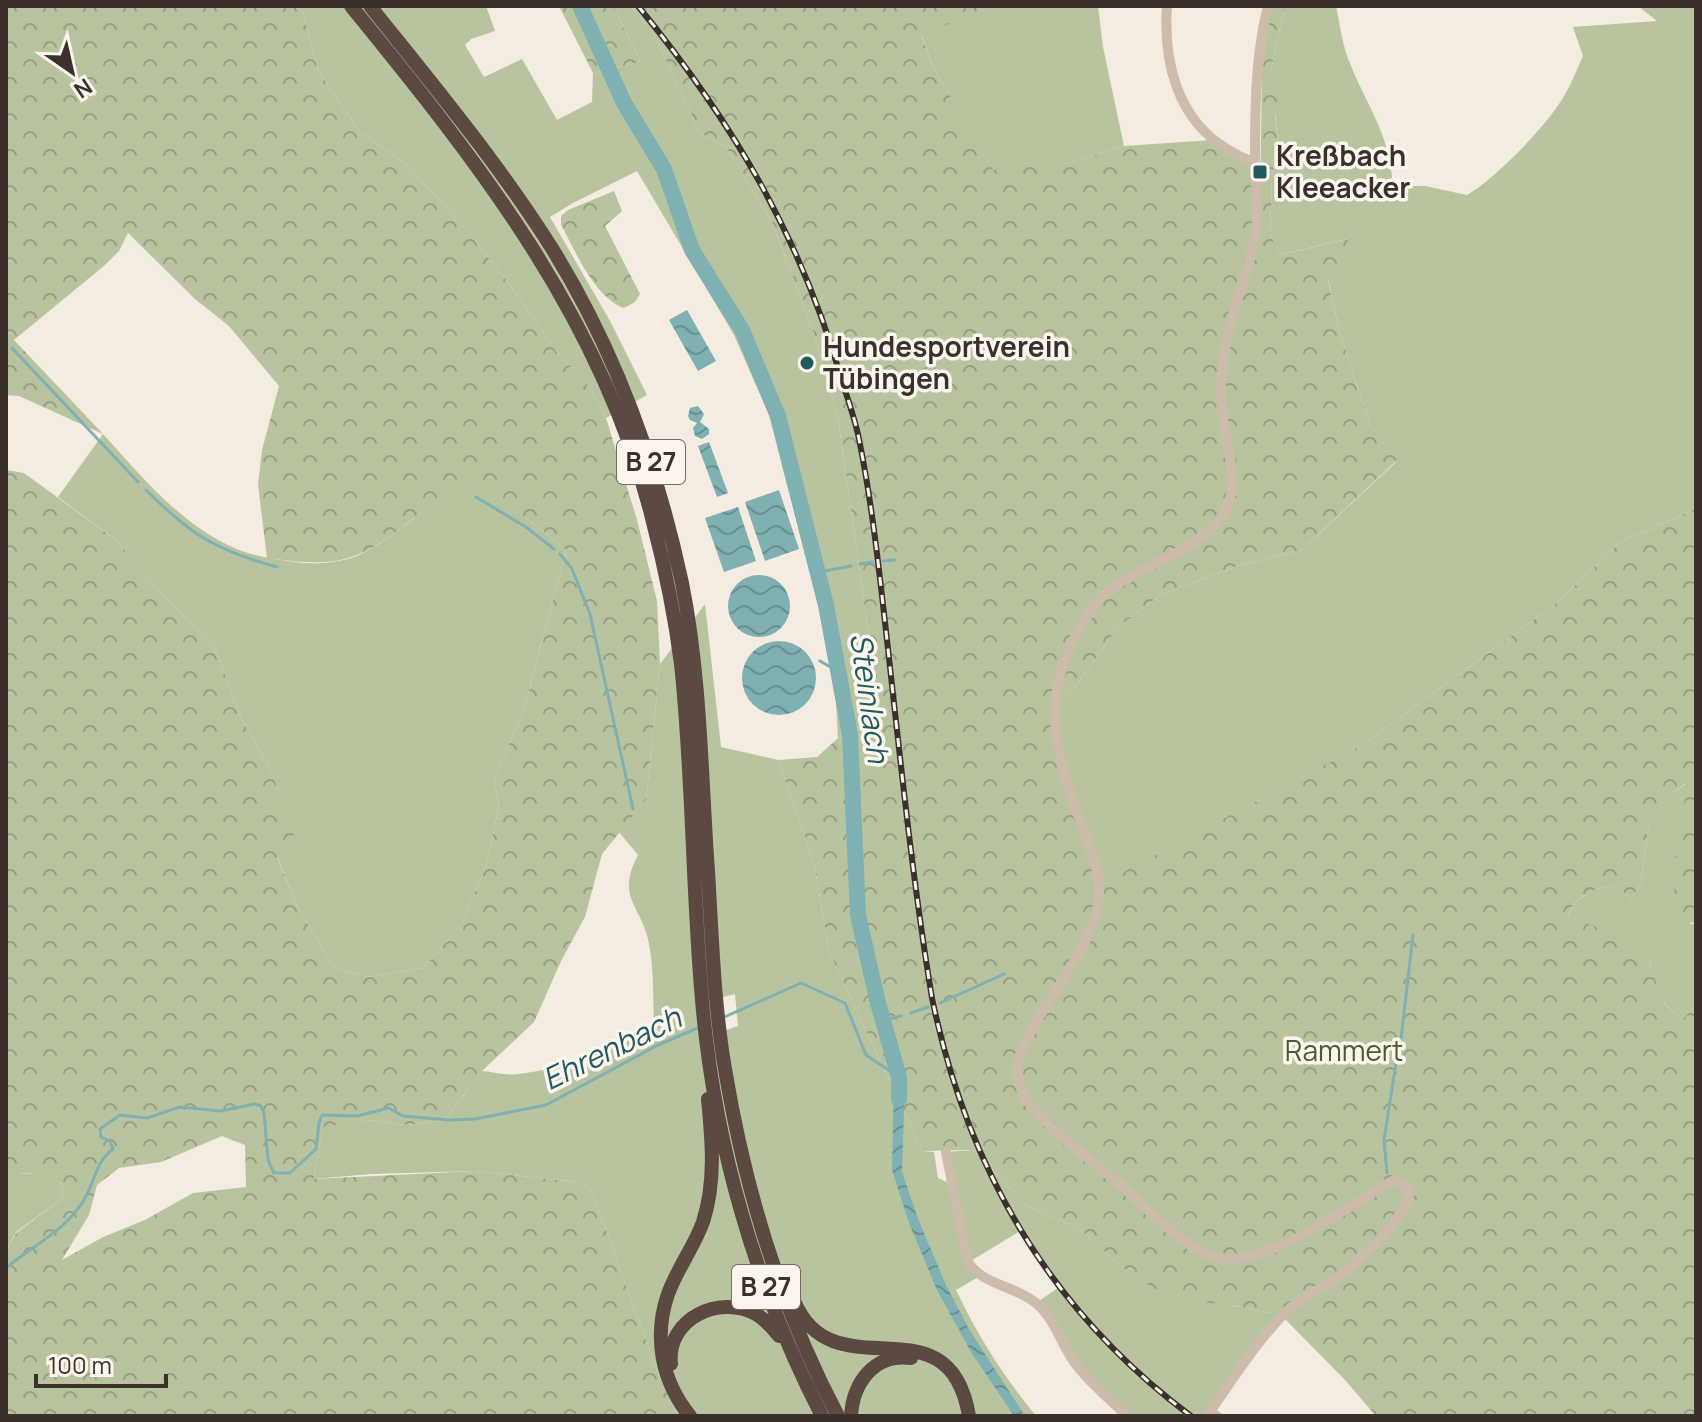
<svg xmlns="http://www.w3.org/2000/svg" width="1702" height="1422" viewBox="0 0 1702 1422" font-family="Manrope,sans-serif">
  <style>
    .green { fill: #b8c4a0; fill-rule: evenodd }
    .forest { fill: url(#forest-crowns); fill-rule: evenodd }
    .water { fill: url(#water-waves) }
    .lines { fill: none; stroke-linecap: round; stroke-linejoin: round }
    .stream { stroke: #7fb0b2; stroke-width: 3 }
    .river { stroke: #7fb0b2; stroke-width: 16 }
    .minor { stroke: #cdbbac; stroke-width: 10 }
    .highway { stroke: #5c4a42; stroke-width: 14 }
    .rail-casing { stroke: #3b302b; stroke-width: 6 }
    .rail { stroke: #fbf5ee; stroke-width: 3; stroke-dasharray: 9; stroke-linecap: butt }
    .poi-dot { fill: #1f5a5e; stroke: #fbf5ee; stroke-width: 3 }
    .labels { text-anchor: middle; stroke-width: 7; stroke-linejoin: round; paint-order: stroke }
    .shield { fill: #fbf5ee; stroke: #756b66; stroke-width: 2 }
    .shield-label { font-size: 26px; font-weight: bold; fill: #3b302b }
    .poi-label { font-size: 28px; font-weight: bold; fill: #3b302b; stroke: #fbf5ee; text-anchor: start }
    .park-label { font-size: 28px; fill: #4a5a2e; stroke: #fbf5ee }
    .water-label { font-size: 30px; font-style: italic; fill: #1f5a5e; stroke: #fbf5ee }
  </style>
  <defs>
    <pattern id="forest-crowns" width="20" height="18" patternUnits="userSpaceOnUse" patternTransform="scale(2)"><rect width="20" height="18" fill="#b8c4a0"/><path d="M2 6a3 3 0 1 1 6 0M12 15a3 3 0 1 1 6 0" fill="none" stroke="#97a083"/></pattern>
    <pattern id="water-waves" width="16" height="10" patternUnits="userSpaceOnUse" patternTransform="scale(2)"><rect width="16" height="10" fill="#7fb0b2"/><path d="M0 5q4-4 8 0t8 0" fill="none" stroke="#699091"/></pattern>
  </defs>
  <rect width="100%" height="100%" fill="#f4ebe1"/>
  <!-- green -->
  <path class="green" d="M297 6H486L495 31 471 39 465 45 484 77 522 59 557 120 592 102 593 73 641 62 613 6H631L654 35 700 133 726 147 773 224 813 331 838 418 881 722 838 738 836 701 820 613 769 415 734 335 637 171 573 203 550 217 610 321 647 395 606 418 589 386 555 350 510 285 466 229 406 164 359 131 318 70 303 12Z
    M994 6H1098L1103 47 1124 146 1072 162 993 171 933 67 921 34Z
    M1285 6H1336C1340 24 1342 44 1349 61 1368 109 1389 131 1393 186H1425L1467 195C1495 179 1544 128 1561 101 1570 88 1576 71 1583 56L1573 27 1657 21 1638 6H1696V509L1620 542 1560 600 1364 744 1099 886 1060 764 1057 699 1073 690 1118 627 1162 594 1241 565 1302 550 1397 461 1369 423 1339 330 1328 279 1353 253 1346 239 1280 255 1270 234 1272 176 1278 142 1271 70Z
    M103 434C140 475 179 522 230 546 250 556 273 559 295 562 314 565 343 563 361 554 377 546 392 535 407 524 421 514 438 493 456 489 487 482 543 531 566 550L524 709 494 780 499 806 487 863 462 924 423 968 367 977 334 967 297 906 277 856 294 832 271 771 241 718 216 650 150 581 116 540 58 497Z
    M705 604 721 747 778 760 814 863 829 951 922 1151 934 1152 938 1178 951 1184 946 1152 974 1150 1027 1206 1078 1228 1127 1271 1231 1305 1269 1313 1292 1306 1214 1408 1225 1416H1127L1077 1366 1036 1303 1059 1287 1020 1231 969 1262 980 1276 956 1290C979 1338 1002 1374 1036 1416H678L659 1376 596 1202 587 1187 578 1182 475 1171 371 1174 314 1179 323 1126 371 1120 407 1125 444 1121 482 1071C494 1072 508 1076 519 1074 565 1068 616 1050 654 1026 653 1000 654 970 649 944 642 905 615 899 638 855L619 832 646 800 660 664ZM735 994 738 1026 703 1038 702 1002Z
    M1687 783 1690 924H1696V1005L1683 1019C1659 1003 1657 991 1650 964L1568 919C1572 896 1599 885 1619 887L1631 900 1641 883 1648 829 1659 796 1671 794Z
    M16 1174H44L62 1184 63 1198 16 1232 6 1252V1177Z"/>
  <!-- forest -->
  <path class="forest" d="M6 6H297L303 12 318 70 359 131 406 164 466 229 510 285 555 350 589 386 606 418 637 520 657 601 660 664 646 800 602 854 585 917 562 959 534 1022 482 1071 444 1121 407 1125 371 1120 323 1127 314 1179 475 1171 578 1182 587 1187 596 1202 659 1376 678 1416H6V1252L16 1233 63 1198 62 1184C44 1174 27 1170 6 1177V470L24 473 116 540 150 581 216 650 241 718 271 771 295 833 277 857 297 906 334 967 367 977 423 968 462 924 487 863 499 806 494 780 524 709 566 550C544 531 484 481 454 490 438 495 423 512 409 522 354 565 335 567 267 558L258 485 262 450 279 386 229 326 195 299 128 233 119 251 105 265 14 340 103 434 19 396 6 395ZM222 1136 245 1145 246 1187 193 1193 145 1220 103 1237 62 1260 89 1215 97 1185 119 1168 161 1162Z
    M559 6H613L641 62 593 73Z
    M631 6H994L921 35 933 67 993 170 1072 162 1124 146 1212 140 1250 161 1260 204 1262 70 1271 6H1285L1271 70 1300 101 1275 114 1278 142 1272 176 1270 234 1280 255 1347 239 1353 253 1328 280 1339 330 1369 423 1397 460 1302 550 1241 565 1162 594 1118 627 1073 690 1057 699 1060 764 1099 885 1364 744 1560 600 1620 542 1696 509V924L1680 919C1664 877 1685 826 1686 783L1671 794 1659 797 1648 829 1641 883 1631 900 1619 887C1599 885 1572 896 1568 918L1636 939C1640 947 1646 955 1649 963 1662 991 1653 999 1683 1019L1696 1005V1416H1376L1345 1380 1283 1317 1291 1307 1269 1313 1231 1305 1171 1299 1127 1271 1078 1228 1027 1206 974 1150 922 1151 829 951 814 863 778 760 817 757 838 738 881 722 838 418 813 331 773 224 726 147 700 133 654 35Z
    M614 191 622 211 605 226 640 294 635 302 624 308C594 297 576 252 561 225V216L568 210Z"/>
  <!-- water -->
  <path class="water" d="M687 310 716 361 698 371 669 320Z
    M698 406 704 414 700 422 709 429V434L702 439 695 436 693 428 697 423 690 420 688 416 690 408Z
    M709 442 728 493 717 497 698 446Z
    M779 490 799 549 765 561 745 502Z
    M738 507 756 561 724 572 705 518Z
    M728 606a31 31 0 1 1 62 0a31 31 0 1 1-62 0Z
    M742 678a37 37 0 1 1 74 0a37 37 0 1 1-74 0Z
    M894 1078 905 1080 902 1172 918 1219 946 1285 969 1329 1025 1416H1014L971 1352 937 1290 909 1223 892 1170Z"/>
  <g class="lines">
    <!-- stream -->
    <path class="stream" d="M12 348 138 482
      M146 490C191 535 215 550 277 567
      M476 497 526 527 554 549
      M560 554 572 569 590 614 633 809
      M883 561 895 560
      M860 564 872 562
      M819 572 851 566
      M820 661 839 672
      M940 1003 1004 974
      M911 1013 928 1007
      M722 1018 801 983 845 1003 866 1055 899 1077
      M883 1020 901 1016
      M1401 1039 1413 935
      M1387 1173 1384 1140 1398 1050
      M6 1268C31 1247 64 1231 82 1203 95 1184 94 1163 113 1149L110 1141 101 1137 100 1129 120 1115 147 1118 180 1107 221 1111 254 1104 261 1106 264 1113 268 1160 274 1173H290L316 1149 319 1123 322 1115 357 1116 389 1108 403 1116 449 1120 475 1119 546 1105 656 1046 700 1027"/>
    <!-- river -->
    <path class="river" d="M580 6 624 103 664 169 692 250 742 330 778 416 826 605 850 735 858 915 878 1003 899 1077V1099"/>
    <!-- minor -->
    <path class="minor" d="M1167 6C1163 61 1177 119 1227 149 1235 154 1245 160 1255 162
      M946 1152 968 1262C982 1285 1017 1286 1037 1304 1056 1320 1062 1348 1078 1367 1092 1385 1111 1400 1127 1416
      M1207 1416C1233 1379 1256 1341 1289 1309 1301 1298 1317 1291 1330 1282 1356 1264 1403 1223 1410 1192L1401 1182 1392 1181C1348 1206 1281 1258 1229 1259 1214 1259 1196 1250 1184 1241 1162 1225 1142 1204 1122 1186 1091 1159 1055 1136 1029 1103 1023 1096 1018 1082 1018 1073 1016 1054 1029 1035 1038 1019 1059 983 1103 929 1099 885 1096 857 1084 832 1075 806 1060 766 1048 719 1060 676 1066 651 1088 607 1108 591 1146 561 1225 546 1232 489 1235 466 1221 425 1221 399 1221 383 1222 365 1225 349 1231 309 1251 270 1256 229 1259 207 1255 184 1255 163 1255 111 1255 57 1268 6"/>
    <!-- highway -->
    <path class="highway" d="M351 6C479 163 604 320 653 522 665 568 675 617 681 664 693 776 692 888 702 1000 714 1143 756 1288 822 1416
      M370 6C433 85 499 164 553 250 616 352 657 466 682 583 701 678 701 775 708 871 712 937 714 1005 725 1069 745 1190 781 1308 838 1416
      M795 1303C835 1394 949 1296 969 1416
      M671 1364C666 1319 719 1294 756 1314 766 1320 772 1327 779 1336
      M690 1416C662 1382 653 1337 668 1294 677 1269 694 1247 703 1222 716 1182 712 1140 708 1099
      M851 1416C853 1383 874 1353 911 1358"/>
    <defs>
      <path id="rail" d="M638 6C732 121 801 237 842 381 848 400 855 419 859 439 873 508 880 579 888 649 901 766 913 883 932 998 967 1168 1050 1311 1191 1416"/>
    </defs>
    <!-- rail casing -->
    <use href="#rail" class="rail-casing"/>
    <!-- rail -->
    <use href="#rail" class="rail"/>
  </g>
  <!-- markers -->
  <g class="poi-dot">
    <rect x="1252" y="164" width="16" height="16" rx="4"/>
    <circle cx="807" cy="363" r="8"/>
  </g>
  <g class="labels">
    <!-- shield labels -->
    <g class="shield">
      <rect x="617" y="440" width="68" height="44" rx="6"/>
      <rect x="732" y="1265" width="68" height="44" rx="6"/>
    </g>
    <g class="shield-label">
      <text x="651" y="471">B 27</text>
      <text x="766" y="1296">B 27</text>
    </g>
    <!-- poi labels -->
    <g class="poi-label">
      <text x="1276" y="166">Kreßbach<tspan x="1276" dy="32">Kleeacker</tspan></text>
      <text x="823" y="357">Hundesportverein<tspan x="823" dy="32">Tübingen</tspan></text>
    </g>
    <!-- park labels -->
    <g class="park-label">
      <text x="1344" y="1061">Rammert</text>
    </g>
    <!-- water labels -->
    <g class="water-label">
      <text transform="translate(869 698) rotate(82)" y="10">Steinlach</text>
      <text transform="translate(612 1049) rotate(-26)" y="10">Ehrenbach</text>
    </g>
  </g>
  <!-- border -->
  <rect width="1702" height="1422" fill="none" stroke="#3b302b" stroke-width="16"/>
  <!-- north arrow -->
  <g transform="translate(72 72) rotate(146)" stroke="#fbf5ee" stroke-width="6" paint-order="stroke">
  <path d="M0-6L14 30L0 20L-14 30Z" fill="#3b302b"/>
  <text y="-12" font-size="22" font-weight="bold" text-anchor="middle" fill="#3b302b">N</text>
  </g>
  <!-- scale -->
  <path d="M36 1374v12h130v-12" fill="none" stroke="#3b302b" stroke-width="4"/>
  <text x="48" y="1374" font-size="24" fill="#3b302b" stroke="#fbf5ee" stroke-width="6" paint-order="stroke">100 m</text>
</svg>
